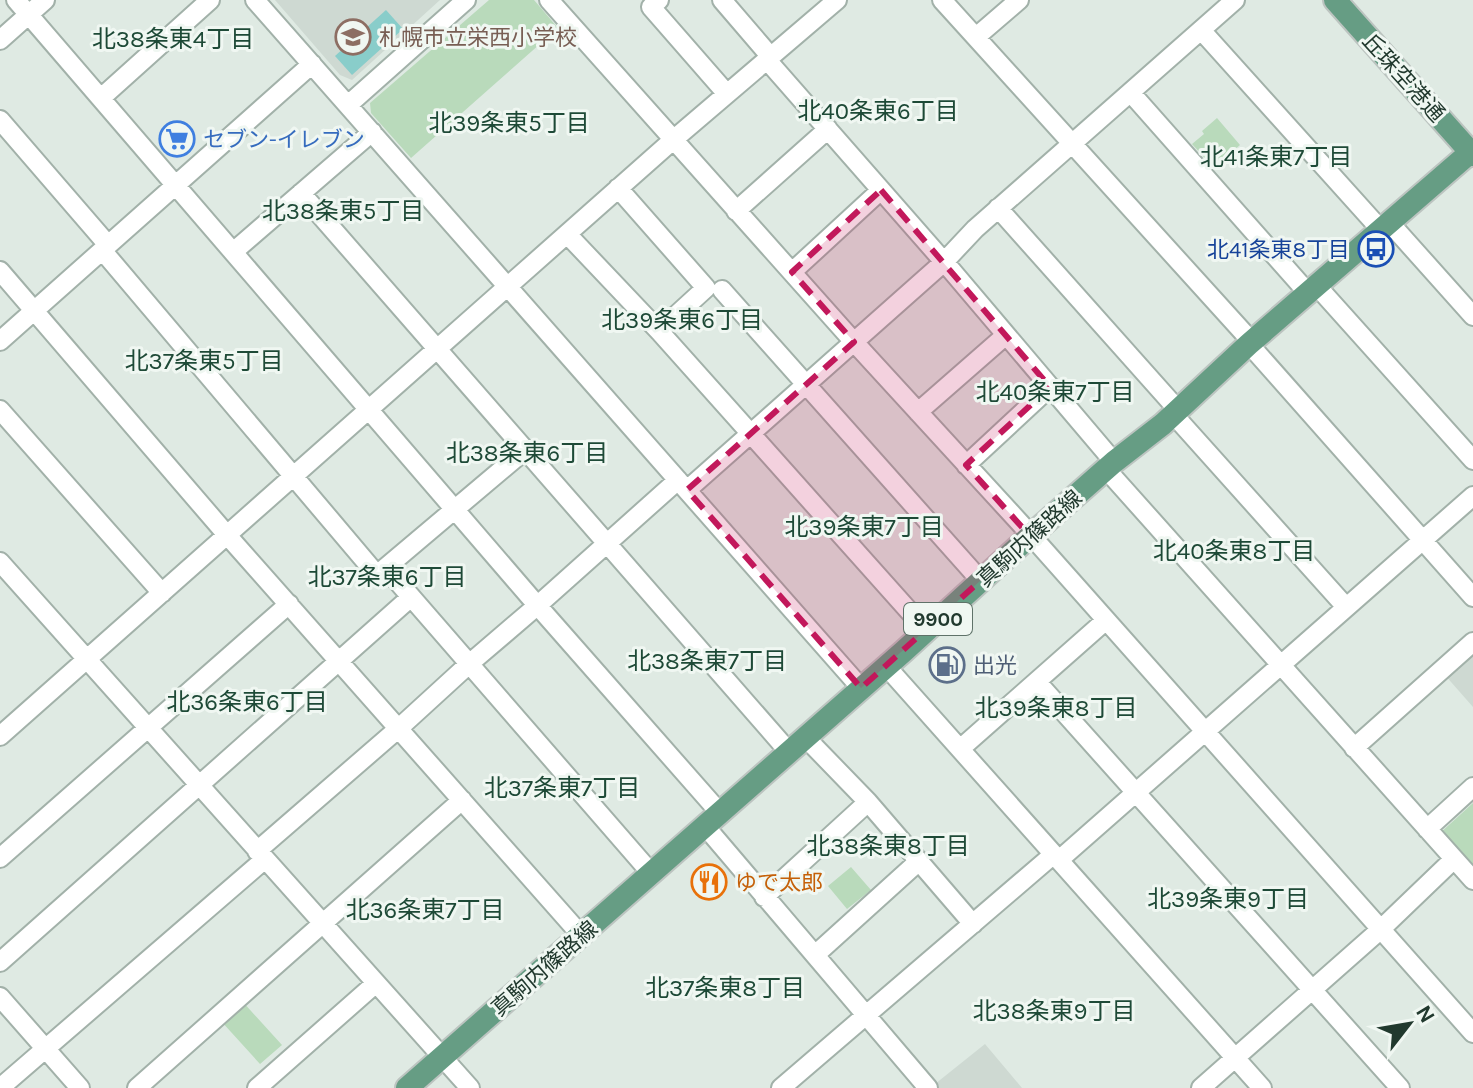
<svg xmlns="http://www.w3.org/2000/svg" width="1473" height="1088" viewBox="0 0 1473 1088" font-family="Karla,'Noto Sans JP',sans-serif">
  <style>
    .built { fill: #ced9d2 }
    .green { fill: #b9dabb }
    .water { fill: #89cdca }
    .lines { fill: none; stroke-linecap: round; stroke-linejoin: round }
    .minor-casing { stroke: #a2b1a9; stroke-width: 22 }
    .major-casing { stroke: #bcc4c0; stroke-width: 26 }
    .minor { stroke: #fff; stroke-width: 18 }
    .major { stroke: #669d84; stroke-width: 22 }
    .marked { fill: #c2185b; fill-opacity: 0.2; stroke: #c2185b; stroke-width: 6; stroke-dasharray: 16 10; stroke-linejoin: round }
    .labels { text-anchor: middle; stroke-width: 6; stroke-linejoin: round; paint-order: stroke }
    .shield { fill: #f0f7f2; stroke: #5f7269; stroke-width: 2 }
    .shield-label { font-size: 20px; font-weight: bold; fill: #21392e }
    .education-label { font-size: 22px; fill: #785e54; stroke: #f0f7f2; text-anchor: start }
    .street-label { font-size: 22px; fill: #21392e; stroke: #f0f7f2 }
    .shop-label { font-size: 22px; fill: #366cbe; stroke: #f0f7f2; text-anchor: start }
    .transit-label { font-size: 22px; fill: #164399; stroke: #f0f7f2; text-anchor: end }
    .service-label { font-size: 22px; fill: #4e5e75; stroke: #f0f7f2; text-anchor: start }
    .food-label { font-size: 22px; fill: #c56008; stroke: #f0f7f2; text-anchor: start }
    .neighbourhood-label { font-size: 24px; fill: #1e4a37; stroke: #f0f7f2 }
  </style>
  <rect width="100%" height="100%" fill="#dfeae3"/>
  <!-- built -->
  <path class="built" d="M275 0H440L352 80 340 75Z
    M1473 650V707L1444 674Z
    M985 1044 1022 1088H939L935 1084Z"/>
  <!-- green -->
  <path class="green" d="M489 0H534L558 28 411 158 371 113 370 103Z
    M1217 118 1240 145 1214 168 1192 144 1204 134 1202 131Z
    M1473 803V872L1439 834Z
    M851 867 871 890 847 909 828 886Z
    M242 1001 282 1045 260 1064 221 1021Z"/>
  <!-- water -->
  <path class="water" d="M386 10 403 29 352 75 335 56Z"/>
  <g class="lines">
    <defs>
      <path id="minor" d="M16 0 530 597 720 813
        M255 0 861 688
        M549 0 854 342 1020 523 1473 1033
        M659 0 651 7 727 94
        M722 0 771 57
        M942 0 1252 342
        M1201 30 1381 230
        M976 37 1019 0
        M0 40 45 0
        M767 60 952 271 1114 462
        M1131 93 1308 293
        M101 98 210 0
        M348 105 466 0
        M0 120 108 245
        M618 188 706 288 659 331
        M301 193 789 752
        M998 208 1178 410
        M736 211 828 129
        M1389 222 1473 316
        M567 234 659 331 926 630
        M102 250 377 575 525 450
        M233 252 372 132
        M0 271 227 535 581 935
        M792 272 881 190
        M1316 285 1473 460
        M722 290 981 581
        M0 341 312 64
        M1249 344 1473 597
        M0 410 162 593
        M918 412 1006 335
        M1173 414 1346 607
        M966 465 1050 387
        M1106 469 1473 880
        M687 490 944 262 975 229 1235 0
        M0 562 470 1088
        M386 568 651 873
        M886 666 1262 1088
        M1037 682 1400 1088
        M0 736 673 140 837 0
        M805 737 868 802 973 924
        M1354 748 1473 642
        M960 749 1105 621
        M705 826 928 1088
        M1427 829 1473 787
        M257 851 399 728 469 664 538 605 678 480
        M0 858 289 604
        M1059 860 1473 496
        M764 897 868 802
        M815 955 919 861
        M0 962 411 597
        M0 997 80 1088
        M0 1088 265 859
        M137 1088 462 800
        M257 1088 375 984
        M781 1088 1054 854
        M1201 1088 1380 930 1454 859"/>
      <path id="major" d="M1335 0 1473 155
        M407 1088 904 651 1030 536 1114 462 1163 424 1249 344 1473 150"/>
    </defs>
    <!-- minor casing -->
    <use href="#minor" class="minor-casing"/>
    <!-- major casing -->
    <use href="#major" class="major-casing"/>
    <!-- minor -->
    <use href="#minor" class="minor"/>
    <!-- major -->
    <use href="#major" class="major"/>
  </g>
  <!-- marked area -->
  <path class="marked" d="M881 190 1050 387 966 465 1030 536 861 688 687 490 854 342 792 272Z"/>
  <!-- icons -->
  <defs>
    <symbol id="school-ring" viewBox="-11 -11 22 22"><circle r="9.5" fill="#f0f7f2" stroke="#8d6e63" stroke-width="1.5"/><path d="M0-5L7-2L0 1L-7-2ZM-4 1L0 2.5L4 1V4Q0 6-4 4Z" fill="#8d6e63"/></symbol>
    <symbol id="supermarket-ring" viewBox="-11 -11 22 22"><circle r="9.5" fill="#f0f7f2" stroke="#3f7fe0" stroke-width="1.5"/><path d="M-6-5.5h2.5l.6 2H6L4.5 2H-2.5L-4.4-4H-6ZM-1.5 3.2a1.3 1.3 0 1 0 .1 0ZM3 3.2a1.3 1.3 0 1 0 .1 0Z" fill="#3f7fe0"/></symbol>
    <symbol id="bus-ring" viewBox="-11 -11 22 22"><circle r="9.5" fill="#f0f7f2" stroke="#1a4fb4" stroke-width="1.5"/><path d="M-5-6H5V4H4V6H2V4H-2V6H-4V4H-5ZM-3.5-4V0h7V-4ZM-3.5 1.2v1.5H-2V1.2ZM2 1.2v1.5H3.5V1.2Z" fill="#1a4fb4"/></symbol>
    <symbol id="fuel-ring" viewBox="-11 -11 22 22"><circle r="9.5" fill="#f0f7f2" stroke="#5c6f8a" stroke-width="1.5"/><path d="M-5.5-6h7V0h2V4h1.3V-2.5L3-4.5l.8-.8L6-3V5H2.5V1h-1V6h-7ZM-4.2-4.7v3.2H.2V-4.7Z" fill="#5c6f8a"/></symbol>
    <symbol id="restaurant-ring" viewBox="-11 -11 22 22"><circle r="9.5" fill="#f0f7f2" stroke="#e8710a" stroke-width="1.5"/><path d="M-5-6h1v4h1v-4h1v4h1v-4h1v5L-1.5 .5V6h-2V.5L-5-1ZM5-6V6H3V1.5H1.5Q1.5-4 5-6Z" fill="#e8710a"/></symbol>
  </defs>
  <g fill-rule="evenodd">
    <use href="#school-ring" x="333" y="17" width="40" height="40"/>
    <use href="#supermarket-ring" x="157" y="119" width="40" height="40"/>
    <use href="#bus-ring" x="1356" y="229" width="40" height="40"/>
    <use href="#fuel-ring" x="927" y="645" width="40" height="40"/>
    <use href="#restaurant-ring" x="689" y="862" width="40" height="40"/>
  </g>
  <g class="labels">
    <!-- shield labels -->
    <rect class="shield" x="904" y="603" width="68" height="32" rx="6"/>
    <g class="shield-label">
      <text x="938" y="626">9900</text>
    </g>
    <!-- education labels -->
    <g class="education-label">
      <text x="379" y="45">札幌市立栄西小学校</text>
    </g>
    <!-- street labels -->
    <g class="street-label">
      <text transform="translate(1404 77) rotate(48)" y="8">丘珠空港通</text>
      <text transform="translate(1029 538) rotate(-42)" y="8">真駒内篠路線</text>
      <text transform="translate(544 968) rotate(-41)" y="8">真駒内篠路線</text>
    </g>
    <!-- shop labels -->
    <g class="shop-label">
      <text x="203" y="147">セブン-イレブン</text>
    </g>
    <!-- transit labels -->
    <g class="transit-label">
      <text x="1350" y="257">北41条東8丁目</text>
    </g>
    <!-- service labels -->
    <g class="service-label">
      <text x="973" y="673">出光</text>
    </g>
    <!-- food labels -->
    <g class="food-label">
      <text x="735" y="890">ゆで太郎</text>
    </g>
    <!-- neighbourhood labels -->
    <g class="neighbourhood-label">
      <text x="173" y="47">北38条東4丁目</text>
      <text x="878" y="119">北40条東6丁目</text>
      <text x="509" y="131">北39条東5丁目</text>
      <text x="1276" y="165">北41条東7丁目</text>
      <text x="343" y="219">北38条東5丁目</text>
      <text x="682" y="328">北39条東6丁目</text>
      <text x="204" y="369">北37条東5丁目</text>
      <text x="1055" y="400">北40条東7丁目</text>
      <text x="527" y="461">北38条東6丁目</text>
      <text x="864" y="535">北39条東7丁目</text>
      <text x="1234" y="559">北40条東8丁目</text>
      <text x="387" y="585">北37条東6丁目</text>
      <text x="707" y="669">北38条東7丁目</text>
      <text x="247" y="710">北36条東6丁目</text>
      <text x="1056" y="716">北39条東8丁目</text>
      <text x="562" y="796">北37条東7丁目</text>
      <text x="888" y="854">北38条東8丁目</text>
      <text x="1228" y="907">北39条東9丁目</text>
      <text x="425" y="918">北36条東7丁目</text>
      <text x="725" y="996">北37条東8丁目</text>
      <text x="1054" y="1019">北38条東9丁目</text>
    </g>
  </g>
  <!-- north arrow -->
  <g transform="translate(1409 1024) rotate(59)" stroke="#f0f7f2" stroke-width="6" paint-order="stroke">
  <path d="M0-6L14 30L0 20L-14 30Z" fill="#21392e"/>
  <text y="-12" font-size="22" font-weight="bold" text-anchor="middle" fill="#21392e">N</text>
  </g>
</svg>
